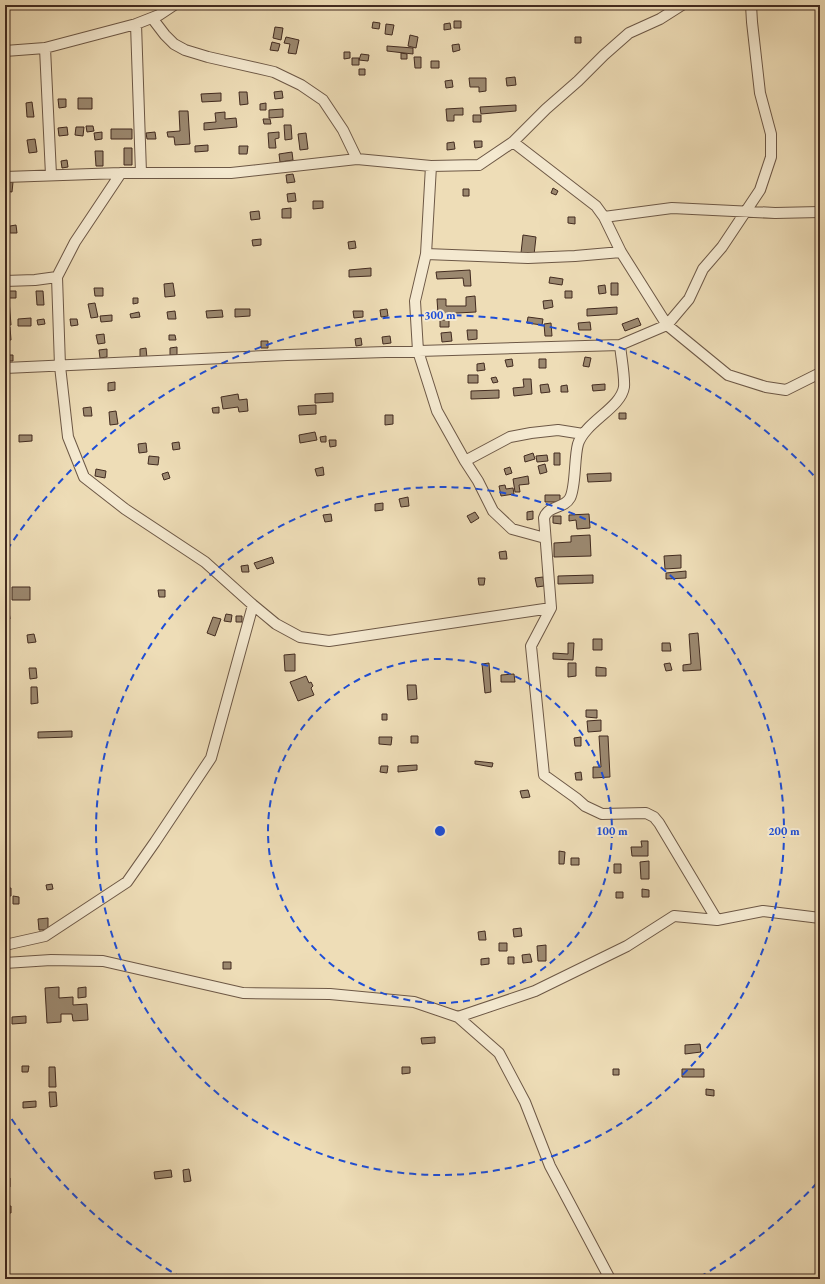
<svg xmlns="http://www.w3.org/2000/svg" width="825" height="1284" viewBox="0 0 825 1284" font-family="'EB Garamond',serif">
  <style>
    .building { fill: #9b886f; stroke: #422b20 }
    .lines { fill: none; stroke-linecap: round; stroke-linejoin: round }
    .minor-casing { stroke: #6d5846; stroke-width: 12 }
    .minor { stroke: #f4e9d0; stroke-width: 10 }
    .ring { fill: none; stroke: #1d4ed8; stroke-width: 2; stroke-dasharray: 7 5 }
    .centre { fill: #1d4ed8; stroke: #f4e9d0; stroke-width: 2 }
    .ring-label { font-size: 12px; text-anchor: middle; font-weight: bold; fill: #1d4ed8; stroke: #f4e9d0; stroke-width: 4; stroke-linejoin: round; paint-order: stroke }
  </style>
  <rect width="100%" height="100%" fill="#eeddb7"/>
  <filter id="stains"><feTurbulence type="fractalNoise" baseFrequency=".005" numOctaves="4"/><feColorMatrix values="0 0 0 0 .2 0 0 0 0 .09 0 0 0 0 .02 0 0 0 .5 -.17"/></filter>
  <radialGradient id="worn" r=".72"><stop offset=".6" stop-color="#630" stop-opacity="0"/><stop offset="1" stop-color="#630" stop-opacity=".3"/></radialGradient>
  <!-- building -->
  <path class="building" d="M454 21H461V28H454Z
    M373 22 380 23 379 29 372 28Z
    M450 23 451 29 444 30V24Z
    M386 24 394 25 392 35 385 34Z
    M275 27 283 28 281 40 273 38Z
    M410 35 418 37 416 48 408 46Z
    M286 37 299 40 296 54 288 53 290 44 284 43Z
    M575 37H581V43H575Z
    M272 42 280 44 278 51 270 50Z
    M459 44 460 50 453 52 452 45Z
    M387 46 413 48V54L387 51Z
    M344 52H350V58L344 59Z
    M401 53 407 54V59H401Z
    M361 54 369 55 368 61 359 60Z
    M414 57H421V68H415Z
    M352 58H359V65H352Z
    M431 61H439V68H431Z
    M359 69H365V75H359Z
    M515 77 516 85 507 86 506 78Z
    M469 78H486V91L479 92V87H470Z
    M452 80 453 87 446 88 445 81Z
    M282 91 283 98 275 99 274 92Z
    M239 92H247L248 104 240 105Z
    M221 93V101L202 102 201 94Z
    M78 98H92V109H78Z
    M58 99H66V107L59 108Z
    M32 102 34 117H27L26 103Z
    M266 103V110H260V104Z
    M516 105V111L481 114 480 107Z
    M463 108V115H454V121H447L446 109Z
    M283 109V117L269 118V110Z
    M179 111H188L190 144 175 145 174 137H168L167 132 180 131Z
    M225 112V119L236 118 237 127 204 130V123L216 122 215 113Z
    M473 115H481V122H473Z
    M5 119H7L8 134H5Z
    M263 119H270L271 124H264Z
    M284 125H291L292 139 285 140Z
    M86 126H93L94 131 87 132Z
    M67 127 68 135 59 136 58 128Z
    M76 127H84L83 136 75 135Z
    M111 129H132V139H111Z
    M102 132V139L95 140 94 133Z
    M155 132 156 139H147L146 133Z
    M279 132V138L275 139 276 148H269L268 133Z
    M306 133 308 149 300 150 298 134Z
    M35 139 37 152 29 153 27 140Z
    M474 141H482V147L475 148Z
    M454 142 455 149 447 150V143Z
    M208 145V151L195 152V146Z
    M239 146H248L247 154H239Z
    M124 148H132V165H124Z
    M95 151H103V166H96Z
    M292 152 293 160 280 162 279 154Z
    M67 160 68 167 62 168 61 161Z
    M293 174 295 182 287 183 286 175Z
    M5 182H13L12 192 5 191Z
    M553 188 558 191 556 195 551 193Z
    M463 189H469V196H463Z
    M295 193 296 201 288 202 287 194Z
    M313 201H323V208L313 209Z
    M291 208V218H282V209Z
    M259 211 260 219 251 220 250 212Z
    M568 217H575V224L568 223Z
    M16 225 17 233H10V226Z
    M523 235 536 237 534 255 521 253Z
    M5 239H8L9 253H5Z
    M261 239V245L253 246 252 240Z
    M355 241 356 248 349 249 348 242Z
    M8 264 9 275H5V265Z
    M371 268V276L349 277V270Z
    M470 270 471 286H464L463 278 437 279 436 272Z
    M550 277 563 279 562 285 549 283Z
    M173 283 175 296 165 297 164 284Z
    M611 283H618V295H611Z
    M605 285 606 293 599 294 598 286Z
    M94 288H103V296H95Z
    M5 291H16V298H5Z
    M36 291H43L44 305H37Z
    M565 291H572V298H565Z
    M475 296 476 312 438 314 437 299H446V306H466V297Z
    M133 298H138V303L133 304Z
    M5 300H9L11 325H5Z
    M552 300 553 307 544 309 543 301Z
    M95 303 98 317 91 318 88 304Z
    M617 307V314L587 316V309Z
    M235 309H250V316L235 317Z
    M387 309 388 316 381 317 380 310Z
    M222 310 223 317 207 318 206 311Z
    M175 311 176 319H168L167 312Z
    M353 311H363V317L354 318Z
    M139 312 140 317 131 318 130 314Z
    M112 315V321L101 322 100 316Z
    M528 317 543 319 542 325 527 323Z
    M31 318V326H18V319Z
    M638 318 641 325 625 331 622 324Z
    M44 319 45 324 38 325 37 320Z
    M70 319H77L78 325 71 326Z
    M440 320H449V327H440Z
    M590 322 591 330H579L578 323Z
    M551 323 552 336H545L544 324Z
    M5 327H10L11 340H5Z
    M467 330H477V339L468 340Z
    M451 332 452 341 442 342 441 333Z
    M104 334 105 343 98 344 96 335Z
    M169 335H175L176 340H169Z
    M390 336 391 343 383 344 382 337Z
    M361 338 362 345 356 346 355 339Z
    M261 341H268V348H261Z
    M177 347V355H170V348Z
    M146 348 147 358H140V349Z
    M107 349V357L100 358 99 350Z
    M7 355H13V361H7Z
    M585 357 591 358 589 367 583 366Z
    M512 359 513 366 507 367 505 360Z
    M539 359H546V368H539Z
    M484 363 485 370 477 371V364Z
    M468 375H478V383H468Z
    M496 377 498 382 493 383 491 378Z
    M523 379H531L532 394 514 396 513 388 524 387Z
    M115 382V390L108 391V383Z
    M548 384 550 392 541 393 540 385Z
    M605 384V390L593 391 592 385Z
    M567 385 568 392H561V386Z
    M499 390V398L471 399V391Z
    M333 393V402L315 403V394Z
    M238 394 239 400 247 399 248 411 239 412 238 407 223 409 221 397Z
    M316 405V414L299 415 298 406Z
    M91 407 92 416H84L83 408Z
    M219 407V413H213L212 408Z
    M116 411 118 424 110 425 109 412Z
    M619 413H626V419H619Z
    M385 415H393V424L385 425Z
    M315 432 317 440 300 443 299 435Z
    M19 435H32V441L19 442Z
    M326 436V442H321L320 437Z
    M329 440H336V446L330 447Z
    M179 442 180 449 173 450 172 443Z
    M146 443 147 452 139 453 138 444Z
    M533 453 535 459 525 462 524 456Z
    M554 453H560V465H554Z
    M547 455 548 461 537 462 536 456Z
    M149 456 159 457 158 465 148 464Z
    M545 464 547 472 540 474 538 466Z
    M323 467 324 475 317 476 315 469Z
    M510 467 512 473 506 475 504 469Z
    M96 469 106 471 105 478 95 476Z
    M168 472 170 478 164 480 162 474Z
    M611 473V481L588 482 587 474Z
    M528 476 529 484 519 485 520 492H515L513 479Z
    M505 485 506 489 513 488 514 494 501 496 499 486Z
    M545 495H560V502H545Z
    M408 497 409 506 401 507 399 499Z
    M383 503V510L375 511V504Z
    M533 511V519L527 520V512Z
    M475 512 479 518 471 523 467 516Z
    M331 514 332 521 325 522 323 515Z
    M589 514 590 528 577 529 576 520 569 521V515Z
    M553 516H561V524L553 523Z
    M590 535 591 556 554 557V543L571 542V536Z
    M506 551 507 559H500L499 552Z
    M681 555V568L665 569 664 556Z
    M272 557 274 563 257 569 254 563Z
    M248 565 249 572H242L241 566Z
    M686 571V578L666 579V573Z
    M5 575H7L8 587 5 588Z
    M593 575V583L558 584V576Z
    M543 577 544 586 537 587 535 578Z
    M478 578H485L484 585H479Z
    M12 587H30V600H12Z
    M158 590H165V597H159Z
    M5 611H9L10 619 5 620Z
    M226 614 232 615 231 622 224 621Z
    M236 616H242V622H236Z
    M213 617 221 619 215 636 207 633Z
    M698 633 701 670 683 671V665L691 664 689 634Z
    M34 634 36 642 28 643 27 635Z
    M5 638H8V646H5Z
    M593 639H602V650H593Z
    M568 643H574L573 660 553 659V653L568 654Z
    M662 643H670L671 651H662Z
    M295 654V671H285L284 655Z
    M489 663 491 692 485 693 482 664Z
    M568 663H576V676L568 677Z
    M670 663 672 670 666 671 664 664Z
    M596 667 606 668V676H596Z
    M29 668H36L37 678 30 679Z
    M9 669V679H5V670Z
    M514 674 515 682H501V675Z
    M306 676 309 683 311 682 313 686 311 688 314 695 298 701 290 682Z
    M407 685H416L417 699 408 700Z
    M31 687H37L38 703 31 704Z
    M586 710H597V718L586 717Z
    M382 714H387V720H382Z
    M601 720V731L588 732 587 721Z
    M72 731V737L38 738V732Z
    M411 736H418V743H411Z
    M599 736H608L610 777 593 778V767H601Z
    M379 737H392L391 745 379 744Z
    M581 737V746H575L574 738Z
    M475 761 493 763 492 767 475 764Z
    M417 765V770L398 772V766Z
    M381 766H388L387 773 380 772Z
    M581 772 582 780H576L575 773Z
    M528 790 530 797 522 798 520 791Z
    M641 841H648V856H632L631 847H642Z
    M559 851 565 852 564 864H559Z
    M571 858H579V865H571Z
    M649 861V879H641L640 862Z
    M614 864H621V873H614Z
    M52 884 53 889 47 890 46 885Z
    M5 888H11V896H5Z
    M642 889 649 890V897H642Z
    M616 892H623V898H616Z
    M13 896 19 897V904H13Z
    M48 918V930H39L38 919Z
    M521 928 522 936 514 937 513 929Z
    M485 931 486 940H479L478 932Z
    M499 943H507V951H499Z
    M546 945V961H538L537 946Z
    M530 954 532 962 523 963 522 955Z
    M508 957H514V964H508Z
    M489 958V964L481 965V959Z
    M223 962H231V969H223Z
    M59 987V998L73 997V1005L87 1004 88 1020 73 1021 72 1014H61V1022L47 1023 45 988Z
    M86 987V997L78 998V988Z
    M26 1016V1023L12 1024V1017Z
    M435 1037V1043L422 1044 421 1038Z
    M700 1044 701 1052 685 1054V1045Z
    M22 1066H29L28 1072H22Z
    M49 1067H55L56 1087H49Z
    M402 1067H410V1073L402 1074Z
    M613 1069H619V1075H613Z
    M682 1069H704V1077H682Z
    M706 1089 714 1090V1096L706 1095Z
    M49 1092H56L57 1106 50 1107Z
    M36 1101V1107L23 1108V1102Z
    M189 1169 191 1181 184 1182 183 1170Z
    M171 1170 172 1177 155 1179 154 1172Z
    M5 1178H10V1187H5Z
    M5 1206H11V1213H5Z"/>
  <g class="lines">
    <defs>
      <path id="minor" d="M152 18 165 35 174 44 185 50 208 57 274 72 301 85 323 100 343 130 357 159
        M136 24 141 173
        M45 48 51 175
        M5 51 45 48 136 24 159 15 174 5
        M513 142 546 109 578 81 604 55 629 33 660 19 682 5
        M431 166 426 254 415 301 418 351 437 411 465 461 478 481 493 511 512 529 545 538
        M121 173 75 242 57 277 60 366 68 437 84 477 125 509 205 562 253 605 276 624 300 637 329 641 551 608
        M5 177 121 173H231L357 159 431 166 479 165 513 142 596 206 604 217 621 252 667 325 728 375 766 387 786 390 820 373
        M604 217 672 208 775 213 820 212
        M426 254 528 258 575 256 621 252
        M5 281 35 280 57 277
        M620 345C621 356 625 377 624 387 621 408 585 422 578 444 574 458 576 487 570 498 564 509 548 505 544 518L551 608 531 646 544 775 576 798 585 806 602 814 646 813 654 817 659 823 717 920
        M5 368 287 355 620 345 667 325 689 299 703 269 722 247 760 190 771 157V134L760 93 752 22 751 5
        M465 461 510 437 531 433 558 430 583 434
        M5 945 45 936 127 882 155 842 211 758 253 605
        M5 963 51 960 103 961 243 993 330 994 414 1002 458 1017 499 1053 525 1102 550 1166 610 1279
        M458 1017 535 991 627 946 674 916 717 920 763 911 820 918"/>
    </defs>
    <!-- minor casing -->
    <use href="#minor" class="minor-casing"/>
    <!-- minor -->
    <use href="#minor" class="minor"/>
  </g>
  <!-- distance rings -->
  <g class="ring">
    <circle cx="440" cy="831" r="172"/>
    <circle cx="440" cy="831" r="344"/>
    <path d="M817 1183A516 516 0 0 1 698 1278M182 1278A516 516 0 0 1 7 1112M7 550A516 516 0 0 1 817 479"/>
  </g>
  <circle cx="440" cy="831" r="6" class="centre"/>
  <g class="ring-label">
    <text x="440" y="319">300 m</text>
    <text x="612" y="835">100 m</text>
    <text x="784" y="835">200 m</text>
  </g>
  <!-- margin -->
  <rect width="825" height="1284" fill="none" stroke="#eeddb7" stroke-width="20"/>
  <rect x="6" y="6" width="813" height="1272" fill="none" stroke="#422b20" stroke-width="2"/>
  <rect x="10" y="10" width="805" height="1264" fill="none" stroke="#422b20"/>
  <rect width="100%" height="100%" filter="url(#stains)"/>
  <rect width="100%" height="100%" fill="url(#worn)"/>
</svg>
